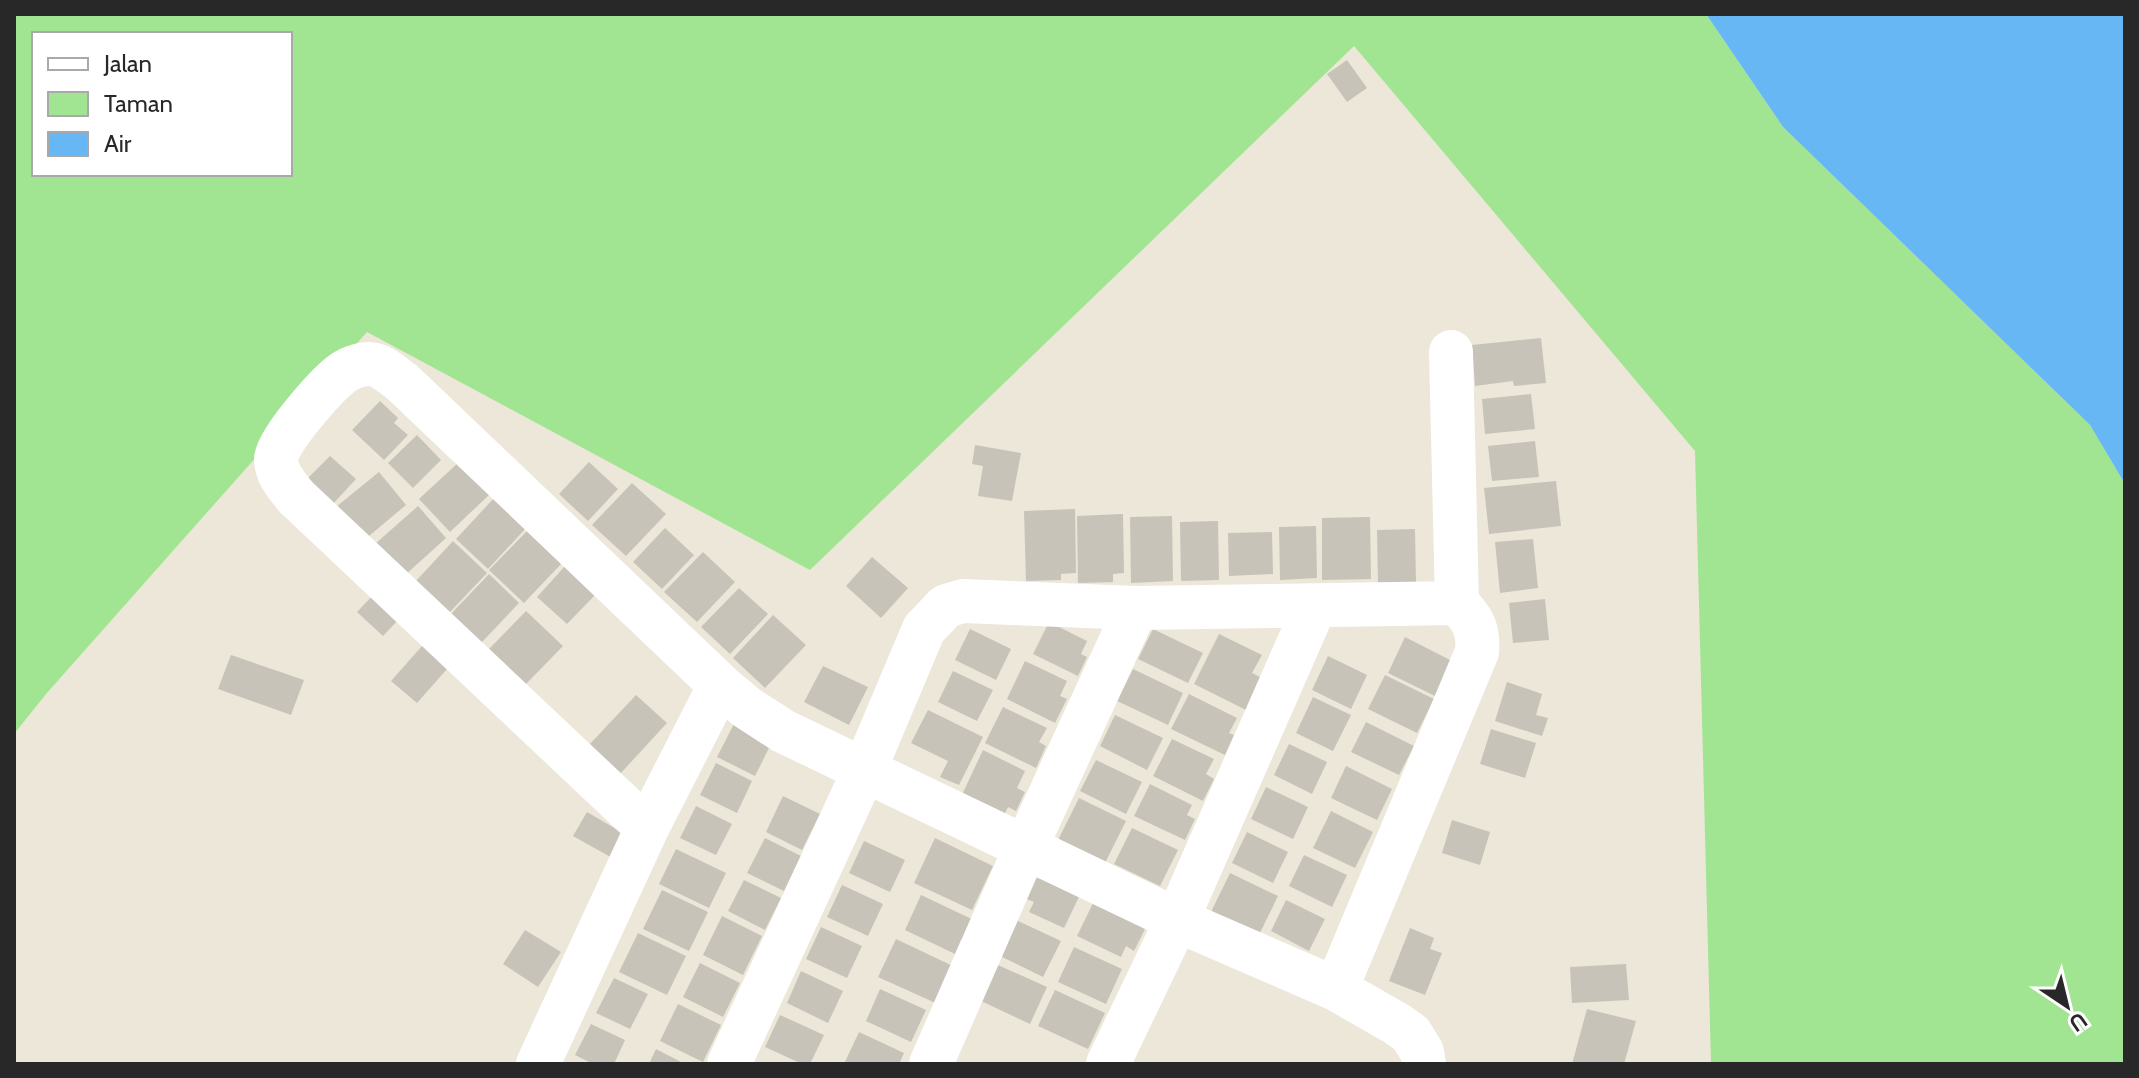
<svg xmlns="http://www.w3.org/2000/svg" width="2139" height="1078" viewBox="0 0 2139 1078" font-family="Cabin,sans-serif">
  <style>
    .green { fill: #a1e592; fill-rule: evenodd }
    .water { fill: #66b7f4 }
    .building { fill: #c7c3b9 }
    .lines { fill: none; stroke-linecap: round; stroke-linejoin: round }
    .minor { stroke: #fff; stroke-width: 44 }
  </style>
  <rect width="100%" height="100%" fill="#ece7d9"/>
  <!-- green -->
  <path class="green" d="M14 14H1706L1783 127 2090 425 2125 484V1064H1711L1695 451 1354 46 810 570 367 332 46 694 14 734ZM34 34H290V174H34Z"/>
  <!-- water -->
  <path class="water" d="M1706 14H2125V484L2090 425 1783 127Z"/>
  <!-- building -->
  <path class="building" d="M1347 60 1367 88 1347 102 1327 74Z
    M1541 338 1546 383 1514 386 1513 381 1475 386 1472 345Z
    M1531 394 1535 429 1485 434 1482 399Z
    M380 401 398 418 394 423 408 435 384 460 352 430Z
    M417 435 441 460 413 488 388 463Z
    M1535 441 1539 477 1492 481 1488 446Z
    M975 445 1021 453 1012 501 978 496 983 466 972 464Z
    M330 456 356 479 332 505 306 480Z
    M459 462 490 494 450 532 419 499Z
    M589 462 618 489 588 521 559 494Z
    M379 472 406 505 363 541 336 507Z
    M1556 481 1561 526 1489 534 1484 488Z
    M632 483 666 514 626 556 592 525Z
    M494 498 526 528 488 569 456 539Z
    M418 506 446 538 404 576 375 544Z
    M1075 509 1076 573 1061 574V580L1026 581 1024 511Z
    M1123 514 1124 573 1113 574V582L1078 583 1077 516Z
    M1172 516 1173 581 1131 583 1130 517Z
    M1370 517 1371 579 1322 580V518Z
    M1218 521 1219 580 1181 581 1180 522Z
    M1316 526 1317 578 1280 580 1279 527Z
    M665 528 694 555 662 589 633 562Z
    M1415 529 1416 582 1378 583 1377 530Z
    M528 530 563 562 524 603 489 570Z
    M1272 532 1273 574 1229 576 1228 533Z
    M1533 539 1538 588 1500 593 1495 542Z
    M453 541 487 573 449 613 415 582Z
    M703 552 735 582 697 622 664 592Z
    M872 557 908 588 881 618 846 586Z
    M566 565 597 593 567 624 537 597Z
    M489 574 519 603 481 643 450 615Z
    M739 588 768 614 730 654 701 627Z
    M376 592 402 616 383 636 357 612Z
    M1545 599 1549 640 1513 643 1509 603Z
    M526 611 563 646 526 684 489 649Z
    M773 615 806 645 765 688 733 658Z
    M1049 622 1087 641 1081 654 1087 657 1078 676 1033 654Z
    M970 629 1011 649 996 680 955 660Z
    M1153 629 1203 653 1188 683 1138 659Z
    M1219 634 1262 655 1252 673 1268 681 1252 713 1194 684Z
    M430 637 455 660 417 703 391 681Z
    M1405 637 1452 661 1435 696 1388 673Z
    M231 655 304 680 291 715 218 689Z
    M1328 656 1367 675 1351 709 1312 690Z
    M1025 661 1067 681 1060 696 1067 699 1055 723 1007 699Z
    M823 666 868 687 849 725 804 702Z
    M1133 669 1183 693 1168 725 1117 701Z
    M953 671 993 690 977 721 938 702Z
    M1385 675 1434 699 1417 733 1368 709Z
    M1507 682 1542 694 1536 715 1548 718 1542 736 1495 721Z
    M1189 694 1237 718 1229 733 1234 735 1225 755 1171 729Z
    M636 695 667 723 620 774 589 745Z
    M1313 697 1351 715 1333 751 1296 733Z
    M1003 707 1047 728 1039 742 1046 746 1036 768 985 743Z
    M928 710 983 737 959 785 940 777 948 761 911 743Z
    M1115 715 1163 738 1147 770 1100 746Z
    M735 722 773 740 755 776 717 757Z
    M1366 722 1414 746 1399 775 1351 752Z
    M1491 729 1536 743 1525 778 1480 764Z
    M1172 739 1214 759 1206 774 1214 779 1203 801 1153 776Z
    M1289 744 1327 762 1312 794 1274 775Z
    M983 750 1025 771 1017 788 1025 792 1016 811 1008 807 1002 819 960 799Z
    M1096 760 1142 782 1126 814 1080 791Z
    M716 763 752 781 737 813 700 795Z
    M1346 766 1392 789 1377 820 1331 798Z
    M1150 784 1192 805 1187 815 1195 819 1185 840 1134 816Z
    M1266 787 1308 807 1293 839 1251 819Z
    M783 796 820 814 802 850 766 832Z
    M1079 798 1126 821 1104 865 1057 842Z
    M696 806 732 824 716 855 680 838Z
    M1331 811 1373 832 1355 868 1313 848Z
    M587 812 628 836 614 859 573 836Z
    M1452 820 1490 832 1480 865 1442 853Z
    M1132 828 1178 850 1160 886 1114 864Z
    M1247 832 1288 852 1273 883 1232 863Z
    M765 838 801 856 784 891 747 873Z
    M935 838 993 866 972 910 914 883Z
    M864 841 905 860 890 892 849 873Z
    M676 849 726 873 709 908 659 884Z
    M1304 855 1347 875 1332 907 1289 886Z
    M1230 873 1278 896 1258 937 1210 914Z
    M1034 876 1079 897 1064 928 1029 912 1034 902 1024 898Z
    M744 880 781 898 765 930 728 911Z
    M842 885 883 904 868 936 827 917Z
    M662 890 708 912 689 951 643 929Z
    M921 895 978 922 968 943 961 940 955 954 905 930Z
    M1097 895 1146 927 1134 951 1126 946 1121 957 1077 936Z
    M1286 900 1325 919 1309 951 1271 931Z
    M722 916 762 936 743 975 703 955Z
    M1016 920 1061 941 1043 977 1000 956Z
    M821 927 862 946 847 978 806 959Z
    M1410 928 1434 938 1430 949 1442 953 1425 995 1389 981Z
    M525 930 561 952 538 987 503 964Z
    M638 933 686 956 667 995 619 972Z
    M896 939 957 968 940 1005 878 977Z
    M1074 947 1122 969 1106 1004 1058 982Z
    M700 963 740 983 723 1017 683 997Z
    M1626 964 1629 1000 1572 1003 1570 967Z
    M998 965 1047 987 1030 1024 981 1001Z
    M801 971 843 991 828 1023 787 1003Z
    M614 978 648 994 630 1029 596 1013Z
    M880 989 926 1010 911 1042 866 1021Z
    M1055 990 1105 1013 1088 1049 1038 1026Z
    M678 1004 721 1025 703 1062 660 1041Z
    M1587 1009 1636 1021 1624 1064H1572Z
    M780 1015 824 1035 810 1064H802L765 1047Z
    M591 1024 625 1040 614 1064H593L575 1055Z
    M859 1032 904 1053 899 1064H844Z
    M656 1049 685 1064H649Z"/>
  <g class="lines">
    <!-- minor -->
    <path class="minor" d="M1451 352 1457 603
      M647 828 296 497C287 486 276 474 276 459 276 442 325 387 340 375 347 369 359 364 369 364 381 364 392 375 402 382L720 685 746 707 783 731 1177 920 1336 989 1397 1024 1411 1034 1422 1052 1424 1064
      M538 1064 647 828 720 685
      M729 1064 864 771 924 629 946 606 963 601 1136 608 1457 603C1473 619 1479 629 1477 652L1336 989
      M931 1064 1026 847 1136 608
      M1108 1064 1177 920 1315 606"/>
  </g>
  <!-- border -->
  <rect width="2139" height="1078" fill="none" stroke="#282828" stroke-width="32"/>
  <!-- legend -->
  <rect x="32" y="32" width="260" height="144" fill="#ffffff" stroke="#a9a9a9" stroke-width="2"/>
  <rect x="48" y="58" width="40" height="12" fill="#ffffff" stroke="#a9a9a9" stroke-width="2"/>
  <text x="104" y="72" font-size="24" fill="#282828">Jalan</text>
  <rect x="48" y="92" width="40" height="24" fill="#a1e592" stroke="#a9a9a9" stroke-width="2"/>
  <text x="104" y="112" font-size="24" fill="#282828">Taman</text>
  <rect x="48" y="132" width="40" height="24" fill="#66b7f4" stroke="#a9a9a9" stroke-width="2"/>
  <text x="104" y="152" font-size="24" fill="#282828">Air</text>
  <!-- north arrow -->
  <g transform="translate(2067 1006) rotate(145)" stroke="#ffffff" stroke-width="6" paint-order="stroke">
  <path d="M0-6L14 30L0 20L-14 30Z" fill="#282828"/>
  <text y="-12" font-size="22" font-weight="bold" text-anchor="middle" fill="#282828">U</text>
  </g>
</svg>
